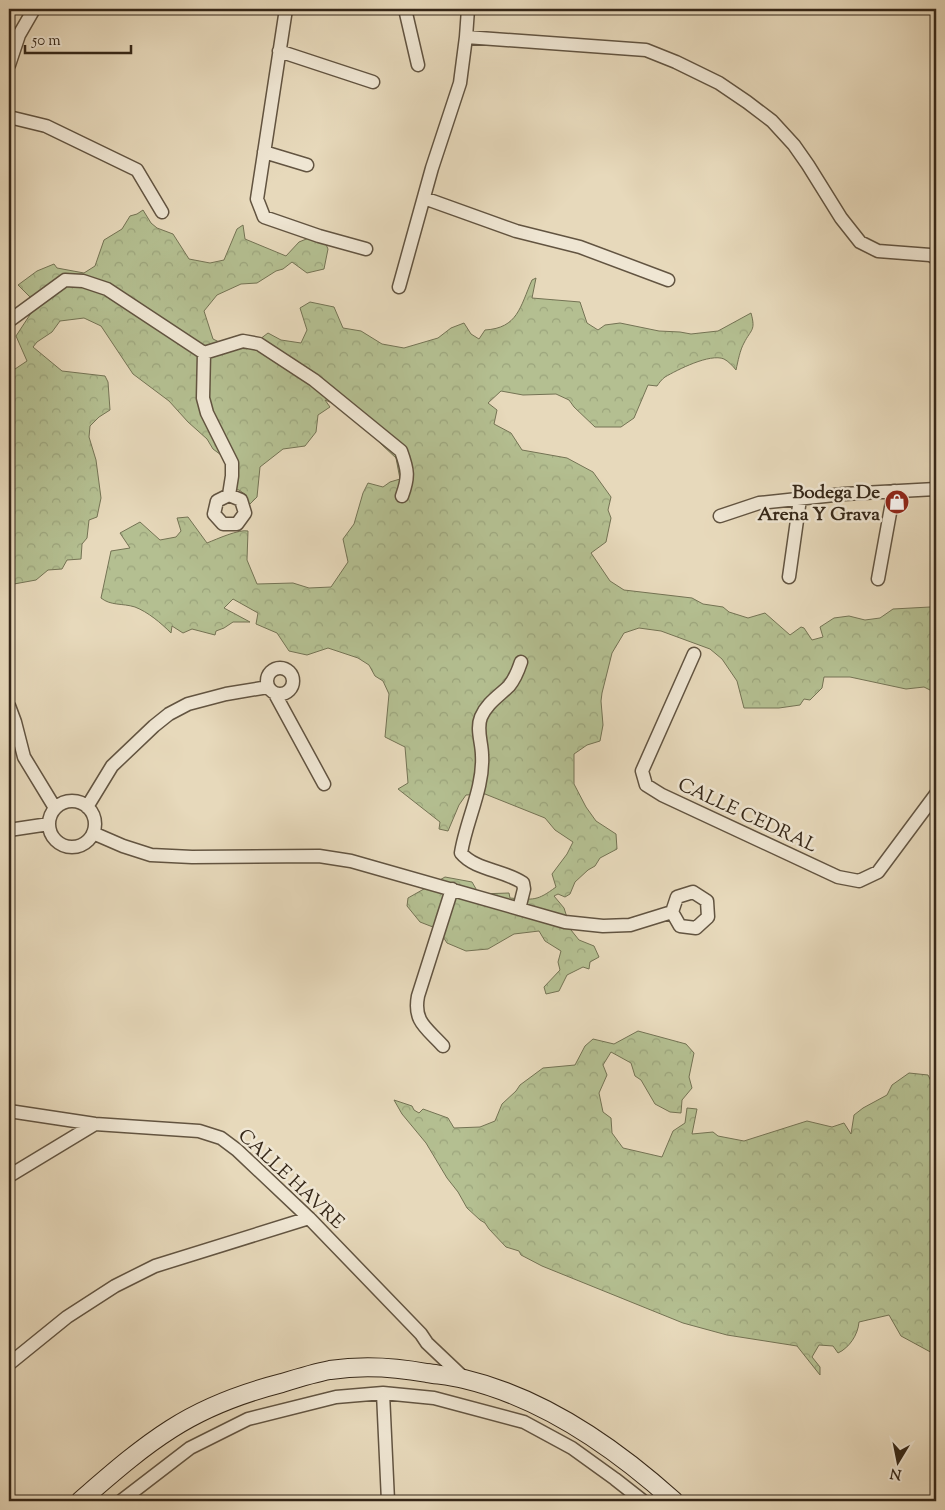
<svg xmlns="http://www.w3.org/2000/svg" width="945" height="1510" viewBox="0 0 945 1510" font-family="'Sorts Mill Goudy',serif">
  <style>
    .forest { fill: url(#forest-crowns); stroke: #747354 }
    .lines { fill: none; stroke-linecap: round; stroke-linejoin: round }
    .street-casing { stroke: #625441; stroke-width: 15 }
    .secondary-casing { stroke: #352718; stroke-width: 20 }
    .street { stroke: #efe6d3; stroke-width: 12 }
    .secondary { stroke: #efe6d3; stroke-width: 18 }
    .labels { text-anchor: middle; stroke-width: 5; stroke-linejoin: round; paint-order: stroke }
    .poi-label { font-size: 19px; font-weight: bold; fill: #352718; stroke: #efe6d3; text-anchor: end }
    .street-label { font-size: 19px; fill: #352718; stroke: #efe6d3 }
  </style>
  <defs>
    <pattern id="forest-crowns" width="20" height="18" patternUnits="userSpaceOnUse" patternTransform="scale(1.25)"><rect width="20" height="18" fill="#b4bf91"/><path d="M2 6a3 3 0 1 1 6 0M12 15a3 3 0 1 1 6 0" fill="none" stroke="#9ba47c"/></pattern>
  </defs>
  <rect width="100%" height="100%" fill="#e7d9bb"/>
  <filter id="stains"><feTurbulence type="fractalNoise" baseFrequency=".004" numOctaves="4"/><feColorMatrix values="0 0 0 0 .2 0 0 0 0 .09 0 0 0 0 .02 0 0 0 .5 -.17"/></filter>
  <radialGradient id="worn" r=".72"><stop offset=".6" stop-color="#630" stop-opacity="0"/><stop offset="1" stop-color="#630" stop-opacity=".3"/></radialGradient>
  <!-- forest -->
  <path class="forest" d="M143 210 151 223 157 228 173 234 189 259 210 263 224 260 237 229 243 225 245 239 286 256 299 242 321 233 328 249 324 269 307 273 292 262 283 269 276 271 257 283 241 284 217 295 204 311 213 339C225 345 234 348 247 349L268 333 281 340 301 343 307 330 300 308 310 302 334 307 343 328 361 331 382 344 404 348 438 338 451 328 464 323 471 334 479 339 485 330C518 328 520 307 532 280L536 278 532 298 580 302 587 323 598 330 605 325 620 323 659 331 680 332 691 334 718 331 751 313C756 331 751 329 744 343 740 350 738 361 736 370 733 366 728 361 724 359 710 353 677 370 665 377 662 379 659 383 657 386L648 385 634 418 621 427H595L574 407 569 400 556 394 523 395 501 391 488 403 497 410 494 424 511 433 522 450 567 458 593 472 611 497 608 510 611 518 606 542 591 553 610 581 624 590 692 598 703 604 723 607 729 612 748 618 765 613 790 635 801 627 804 628 812 640 823 637 820 627 834 618 849 616 865 620 880 618 893 609 930 607 936 613V642L931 646 936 650V693L924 687 906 689 850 677H824L822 688 810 700 804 699 800 705 779 708H744L737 681 722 659 710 649 661 631 639 628 624 633 612 653 602 693 601 701 603 725 600 741 587 745 574 754V784L586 807 596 821 616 834 617 849 600 858 595 866 588 870 575 882 570 894 565 897 558 894 554 896 564 908 571 930 579 940 594 946 599 957 590 962 589 969 583 967 567 975 559 991 546 994 544 987 560 970 558 962 561 951 545 941 539 931 514 934 488 949 466 951 447 943 438 929 420 922 407 906 408 898 445 877 472 882 479 894 509 893 510 898C534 900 537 901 556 887L552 874 567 854 573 842 555 830 545 818 485 794 466 795 459 805 448 831 439 829 440 822 398 789 408 783 405 747 385 737 389 694 383 681 375 676 369 665 358 658 328 648 307 655 289 651 277 633 256 624 258 613 233 599 224 608 250 622H233L224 628 216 631 215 635 192 629 183 633 172 626 171 633C161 623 148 612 135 607 122 603 111 606 101 598L111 551 130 548 120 533 140 522 160 540 176 537 181 531 177 518 188 517 207 543C217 539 239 529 248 531L247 560 257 584 293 583 309 588 331 587 348 562 343 539 354 524 363 493 368 483 383 487 390 482 400 479 396 458 381 444 357 417 342 407 325 400 330 407 318 415 316 432 305 446 283 449 260 467 257 497 249 505 246 495 239 490 231 489 224 456 221 455 213 449 207 439 188 422 169 401 133 374 101 326 84 318 60 321 52 332 37 342 33 347 62 371 105 376 108 382 110 410 99 417 90 426 89 437 96 460 101 498 97 517 89 520 87 538 82 544 81 559 67 560 62 569 48 570 36 580 14 584 9 591V373L27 361 16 336 37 304 18 285 37 271 54 264 57 268 84 273 95 266 104 240 122 229 130 216 137 214Z
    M638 1031 686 1044 694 1053 689 1077 692 1088 682 1100 681 1113 670 1112 655 1104 641 1080 635 1076 631 1063 611 1052 603 1065 607 1075 599 1093 603 1112 611 1118 612 1133 623 1148 662 1157 673 1131 685 1123 687 1108 697 1109 692 1134 713 1132 718 1136 744 1141 807 1121 832 1127 844 1123 851 1134 854 1115 863 1108 887 1095 892 1085 909 1073 928 1075 934 1087H936V1355L901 1336 889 1315 859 1322C858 1335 849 1348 838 1353L833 1346 819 1345 812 1357 820 1367V1375L797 1346 727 1335 683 1323 542 1266 521 1255 519 1251 506 1247 489 1229 485 1223 480 1220 467 1208 458 1192 447 1178 426 1143 402 1114 394 1100 412 1106 414 1110 419 1113 423 1109 448 1118 454 1128 480 1127 495 1121 502 1104 516 1091 520 1085 543 1068 575 1065 585 1046 593 1039 614 1044Z"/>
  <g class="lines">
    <defs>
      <path id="street" d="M286 9 257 199 264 217 319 236 366 249
        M405 9 418 65
        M466 37 646 50 676 62 719 83 747 102 772 121 794 145 808 165 841 218 860 242 878 251 930 255 936 258
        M279 51 373 82
        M9 65 19 35 34 9
        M9 117 46 126 137 170 162 212
        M264 152 307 165
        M424 198 516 231 580 247 668 280
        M399 287 432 168 460 83 466 37 468 9
        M9 321 65 280 83 281 107 289 204 353 203 398 207 413 232 463V476L229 495
        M204 353 243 341 259 344 314 380 401 451C408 470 409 477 402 496
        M229 495 241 500 245 513 237 524H223L214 514 217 501Z
        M720 516 759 503 844 494 936 489
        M789 577 800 499
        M878 579 894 491
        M694 654 642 771 646 785 662 795 838 877 859 881 878 872 936 794
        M267 681a13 13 0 1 1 26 0a13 13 0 1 1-26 0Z
        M275 694 324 784
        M9 706 15 722 24 757 55 808
        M49 824a23 23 0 1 1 46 0a23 23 0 1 1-46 0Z
        M87 807 112 766 154 726 169 714 188 704 226 694 268 687
        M9 830 49 824
        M93 833 123 846 151 855 192 857 319 856 351 861 565 922 603 926 630 925 672 912
        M693 892 707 901 708 917 696 928 680 926 672 912 677 897Z
        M519 909 524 889 523 883C504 870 475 870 461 853 466 821 484 788 482 755 482 743 476 729 481 717 487 703 499 696 509 686 515 679 518 671 521 662
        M443 1046C427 1028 413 1022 418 996L452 889
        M9 1111 95 1124 199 1131 221 1138 237 1150 309 1218 421 1334 427 1343 465 1379
        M9 1176 95 1124
        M9 1364 67 1317 115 1286 155 1266 309 1218
        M383 1393 388 1501
        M121 1501 190 1448 248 1419 336 1397 383 1393 434 1398 524 1422 572 1448 615 1479 643 1501"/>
      <path id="secondary" d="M80 1501C109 1476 138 1450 171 1429 205 1407 243 1393 282 1383 298 1378 314 1373 330 1370 362 1365 395 1367 427 1373 440 1375 452 1376 464 1379 544 1398 614 1447 674 1501"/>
    </defs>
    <!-- street casing -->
    <use href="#street" class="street-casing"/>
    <!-- secondary casing -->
    <use href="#secondary" class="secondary-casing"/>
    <!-- street -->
    <use href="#street" class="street"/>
    <!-- secondary -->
    <use href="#secondary" class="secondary"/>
  </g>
  <!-- icons -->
  <defs>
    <symbol id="shop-disc" viewBox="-11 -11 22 22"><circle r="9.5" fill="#8f2418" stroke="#efe6d3"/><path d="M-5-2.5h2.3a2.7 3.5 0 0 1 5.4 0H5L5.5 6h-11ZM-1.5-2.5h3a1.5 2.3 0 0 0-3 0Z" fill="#fff"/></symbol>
  </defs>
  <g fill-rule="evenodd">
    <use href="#shop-disc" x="883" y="488" width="28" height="28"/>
  </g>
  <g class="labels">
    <!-- poi labels -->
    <g class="poi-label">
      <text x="880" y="498">Bodega De<tspan x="880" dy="22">Arena Y Grava</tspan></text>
    </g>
    <!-- street labels -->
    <g class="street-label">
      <text transform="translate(748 814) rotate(25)" y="7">CALLE CEDRAL</text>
      <text transform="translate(292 1178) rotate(43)" y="7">CALLE HAVRE</text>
    </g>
  </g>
  <!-- margin -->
  <rect width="945" height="1510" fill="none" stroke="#e7d9bb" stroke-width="30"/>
  <rect x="10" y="10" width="925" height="1490" fill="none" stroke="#352718" stroke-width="2.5"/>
  <rect x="15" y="15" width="915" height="1480" fill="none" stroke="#352718"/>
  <!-- north arrow -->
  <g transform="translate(898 1462) rotate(190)" stroke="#efe6d3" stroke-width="4" paint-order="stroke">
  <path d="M0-4L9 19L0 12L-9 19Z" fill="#352718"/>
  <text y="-8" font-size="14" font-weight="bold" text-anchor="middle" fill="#352718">N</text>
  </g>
  <!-- scale -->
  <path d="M25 45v8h106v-8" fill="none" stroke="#352718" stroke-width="2.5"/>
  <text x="32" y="45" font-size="15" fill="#352718" stroke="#efe6d3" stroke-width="4" paint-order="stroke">50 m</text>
  <rect width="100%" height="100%" filter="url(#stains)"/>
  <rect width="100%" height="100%" fill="url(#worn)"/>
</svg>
